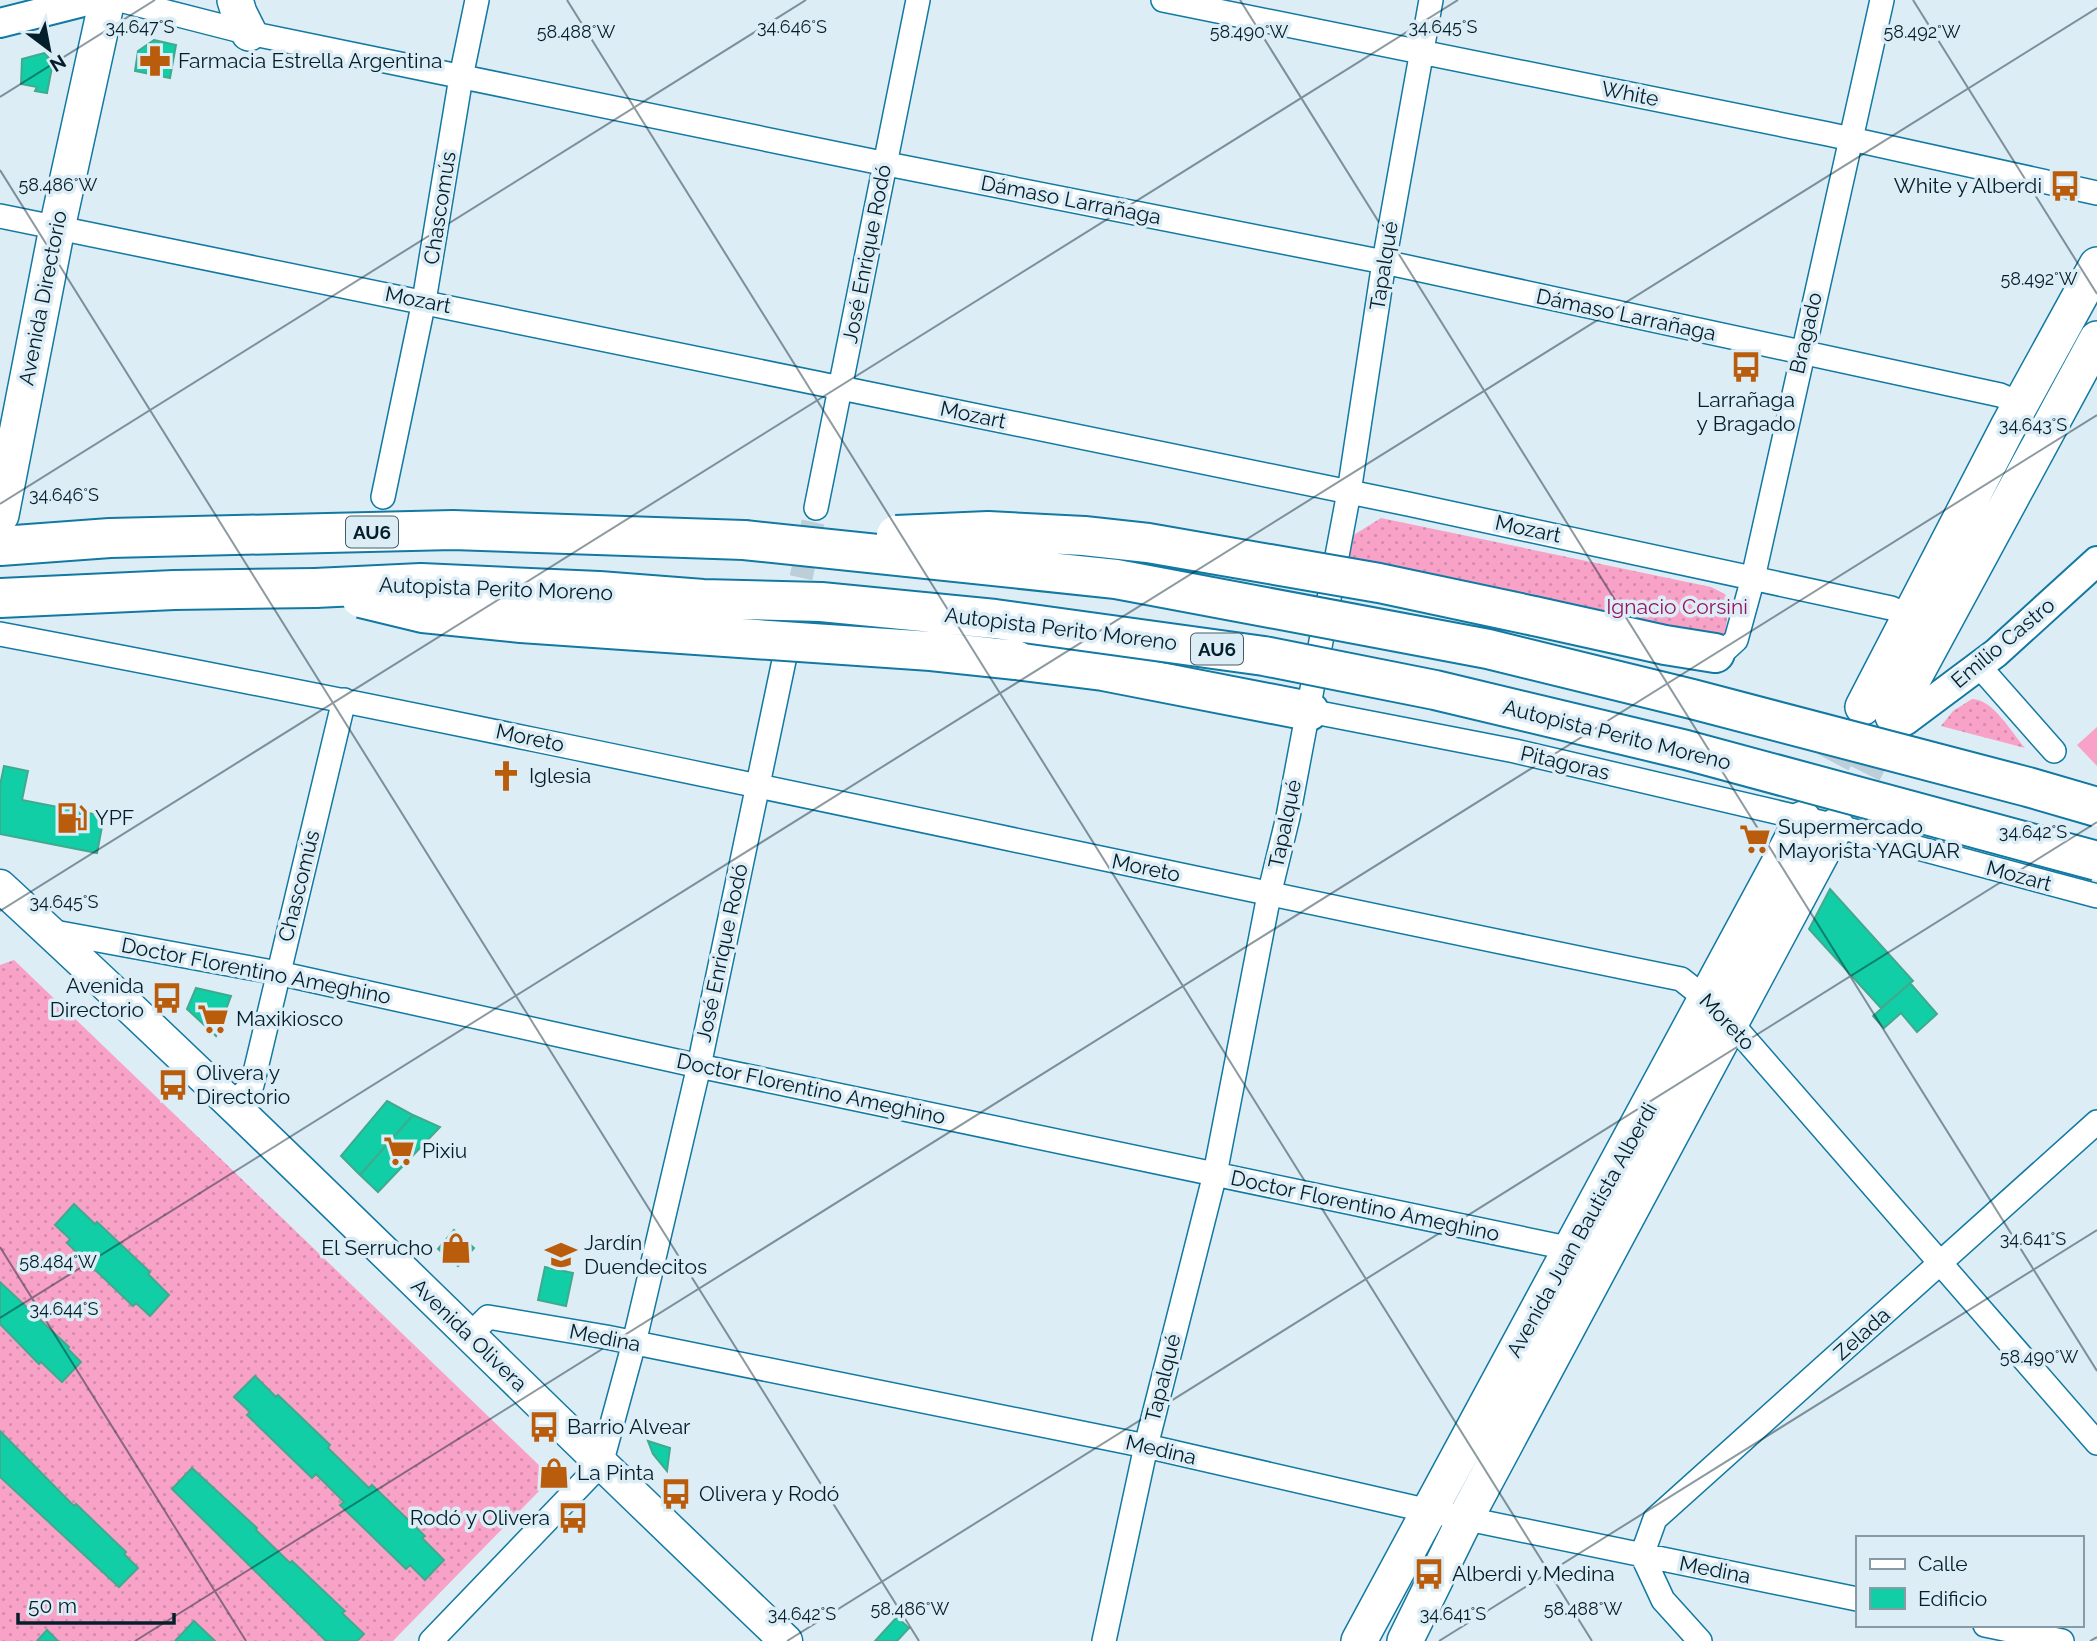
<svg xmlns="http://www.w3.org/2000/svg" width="2097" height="1641" viewBox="0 0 2097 1641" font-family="Raleway,sans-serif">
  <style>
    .grass { fill: url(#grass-dots); fill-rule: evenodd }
    .pitch { fill: #f9a2c8 }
    .building { fill: #11cea6; stroke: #41aa8e; stroke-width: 2 }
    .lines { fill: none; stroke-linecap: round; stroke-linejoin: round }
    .minor-tunnel { stroke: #bcced8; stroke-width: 23; stroke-dasharray: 23 11; stroke-linecap: butt }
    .primary-tunnel { stroke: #bcced8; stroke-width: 35; stroke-dasharray: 35 18; stroke-linecap: butt }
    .minor-casing { stroke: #1279a2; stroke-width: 26 }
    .tertiary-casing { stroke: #1279a2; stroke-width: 32 }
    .secondary-casing { stroke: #1279a2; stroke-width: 35 }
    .primary-casing { stroke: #1279a2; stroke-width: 38 }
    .motorway-casing { stroke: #1279a2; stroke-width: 42 }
    .minor { stroke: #fff; stroke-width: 23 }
    .tertiary { stroke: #fff; stroke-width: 28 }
    .secondary { stroke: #fff; stroke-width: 32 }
    .primary { stroke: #fff; stroke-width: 35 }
    .motorway { stroke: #fff; stroke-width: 38 }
    .motorway-bridge-casing { stroke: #1279a2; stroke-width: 42; stroke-linecap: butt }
    .motorway-bridge { stroke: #fff; stroke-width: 38 }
    .ticks { fill: none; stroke: #031f2c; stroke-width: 2; stroke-opacity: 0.45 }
    .labels { text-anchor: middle; stroke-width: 7; stroke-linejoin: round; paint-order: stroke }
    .shield { fill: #ddedf6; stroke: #445d69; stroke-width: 2 }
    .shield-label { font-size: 19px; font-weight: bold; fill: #031f2c }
    .poi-label { font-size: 21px; fill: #031f2c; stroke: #ddedf6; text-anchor: start }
    .street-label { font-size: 21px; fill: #031f2c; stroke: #ddedf6 }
    .park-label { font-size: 21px; fill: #981460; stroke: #ddedf6 }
    .ticks-label { font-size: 18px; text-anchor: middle; fill: #031f2c; stroke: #ddedf6; stroke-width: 7; stroke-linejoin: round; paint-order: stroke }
  </style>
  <defs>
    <pattern id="grass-dots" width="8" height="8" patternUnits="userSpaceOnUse" patternTransform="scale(1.75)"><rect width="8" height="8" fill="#f9a2c8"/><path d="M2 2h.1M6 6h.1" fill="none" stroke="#d48bac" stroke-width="1.8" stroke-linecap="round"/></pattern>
  </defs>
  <rect width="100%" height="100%" fill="#ddedf6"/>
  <!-- grass -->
  <path class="grass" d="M1381 518 1711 587 1725 594 1729 605 1725 634 1718 638 1348 564 1352 536Z
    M1972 699C1993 699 2012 733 2025 748L1941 726 1953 711Z
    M14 960 542 1468 543 1487 393 1641H357L364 1634 342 1613 345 1610 293 1561 290 1563 256 1530 257 1528 192 1468 172 1489 326 1641H58L47 1631 37 1641H0V1477L119 1587 138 1568 124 1554 126 1552 77 1504 74 1506 0 1431V1324L39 1363 41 1362 61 1382 81 1362 68 1349 69 1347 0 1282V965ZM74 1205 95 1224 98 1222 150 1272 148 1274 169 1295 150 1315 136 1303 132 1305 67 1243 70 1239 55 1224ZM279 1395 330 1445 328 1448 369 1488 372 1485 424 1535 422 1538 444 1559 425 1579 341 1505 344 1502 316 1474 312 1478 247 1415 250 1412 235 1397H276Z"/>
  <!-- pitch -->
  <path class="pitch" d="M2097 727V766L2077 745Z"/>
  <!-- building -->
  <path class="building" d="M154 40 176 45 170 78 135 71 138 51Z
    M44 53 53 62 47 93 35 91 37 87 21 84 22 59Z
    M4 766 28 771 22 800 104 816 97 853 0 834V785Z
    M1830 889 1913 981 1881 1008 1809 929Z
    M1910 983 1937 1014 1917 1032 1901 1013 1884 1028 1873 1016Z
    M196 988 231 996 216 1036 187 1009Z
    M387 1101 413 1115 360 1175 341 1156Z
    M413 1115 440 1127 378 1192 360 1175Z
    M74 1204 95 1224 97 1222 150 1272 148 1274 169 1295 150 1316 136 1303 133 1306 67 1243 70 1239 55 1225Z
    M454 1230 474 1248 458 1266 438 1249Z
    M545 1267 573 1273 566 1306 538 1300Z
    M0 1282 69 1347 68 1349 81 1362 62 1382 41 1362 39 1364 0 1324Z
    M255 1376 276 1397 278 1395 330 1445 328 1448 369 1488 372 1485 425 1536 422 1538 444 1560 425 1580 410 1565 406 1569 340 1505 344 1502 316 1474 312 1478 247 1415 250 1412 234 1397Z
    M0 1431 74 1506 76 1504 126 1552 124 1554 138 1568 119 1587 0 1477Z
    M648 1441 670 1448 667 1471 653 1454Z
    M192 1468 257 1528 256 1530 290 1563 292 1561 345 1611 342 1613 364 1634 357 1641H326L172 1489Z
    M897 1617 909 1628 897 1641H875Z
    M194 1621 215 1641H175Z
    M47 1630 58 1641H37Z"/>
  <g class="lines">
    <!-- minor-tunnel -->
    <path class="minor-tunnel" d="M794 611 816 508"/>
    <!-- primary-tunnel -->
    <path class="primary-tunnel" d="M1808 809 1859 714
      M1840 820 1889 723"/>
    <defs>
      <path id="minor" d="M120 0 249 33 872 161 1384 262 2000 395 2021 404
        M1163 0 1828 134 2097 193
        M0 216 1408 504 1891 608 1922 621
        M383 497 424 301 461 77 477 0
        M816 508 918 0
        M0 634C563 740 1121 865 1681 979L1719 1009 2097 1443
        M1715 653 1724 651 1736 640 1753 578 1882 0
        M1979 666 2054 751
        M1309 711 1515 751 1836 826 2097 896
        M49 931 278 973 699 1066 1572 1249
        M232 1105 252 1085 344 700
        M470 1335 488 1317 606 1337 1146 1446 1429 1511 1857 1599
        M1985 1625 2062 1641
        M431 1641 601 1464 634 1343 699 1066 786 651
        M1104 1641 1146 1446 1215 1174 1269 895 1288 817 1349 492 1384 262 1431 0
        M1700 1641 1663 1600 1642 1555 1655 1519 2097 1122"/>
      <path id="tertiary" d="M0 23 91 0
        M1905 721 1996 653 2097 561"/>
      <path id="secondary" d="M0 886C267 1132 523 1391 786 1641"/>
      <path id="primary" d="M235 0 239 13 249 33
        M1 515 57 228 107 0
        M1863 707 2008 427 2097 265
        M1893 716 2097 339
        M1359 1641 1803 819
        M1405 1641 1465 1519 1836 826"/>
      <path id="motorway" d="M0 546 110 538 453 530 744 540
        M0 598 174 590 315 588
        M1534 616 1665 645 1715 653
        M1016 660 1103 671 1309 711"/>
    </defs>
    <!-- minor casing -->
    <use href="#minor" class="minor-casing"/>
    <!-- tertiary casing -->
    <use href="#tertiary" class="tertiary-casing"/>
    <!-- secondary casing -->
    <use href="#secondary" class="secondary-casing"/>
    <!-- primary casing -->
    <use href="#primary" class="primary-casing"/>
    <!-- motorway casing -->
    <use href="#motorway" class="motorway-casing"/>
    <!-- minor -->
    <use href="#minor" class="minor"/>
    <!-- tertiary -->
    <use href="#tertiary" class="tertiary"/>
    <!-- secondary -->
    <use href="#secondary" class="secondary"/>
    <!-- primary -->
    <use href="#primary" class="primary"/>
    <!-- motorway -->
    <use href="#motorway" class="motorway"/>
    <defs>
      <path id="motorway-bridge" d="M896 535 988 531 1084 536 1148 543 1379 583 1534 616
        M744 540 1116 579 1488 649 1692 699 2028 787 2097 807
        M315 588 421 583 599 591 703 599 821 602 995 619 1264 656 1435 690 1686 750 2097 861
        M361 598 423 613 521 623 931 651 1016 660"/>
    </defs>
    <!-- motorway-bridge casing -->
    <use href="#motorway-bridge" class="motorway-bridge-casing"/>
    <!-- motorway-bridge -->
    <use href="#motorway-bridge" class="motorway-bridge"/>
  </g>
  <!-- ticks -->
  <path class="ticks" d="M567 0 1592 1641M1240 0 2097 1371M1913 0 2097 294M0 97 155 0M0 170 919 1641M0 504 806 0M0 911 1458 0M0 1247 246 1641M0 1318 2097 8M135 1641 2097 415M787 1641 2097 822M1439 1641 2097 1230M2090 1641 2097 1637"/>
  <!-- icons -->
  <defs>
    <symbol id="pharmacy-bare" viewBox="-9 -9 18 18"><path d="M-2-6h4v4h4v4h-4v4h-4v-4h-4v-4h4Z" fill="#b95c0c" stroke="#ddedf6" stroke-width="2.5" paint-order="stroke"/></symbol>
    <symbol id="bus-bare" viewBox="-9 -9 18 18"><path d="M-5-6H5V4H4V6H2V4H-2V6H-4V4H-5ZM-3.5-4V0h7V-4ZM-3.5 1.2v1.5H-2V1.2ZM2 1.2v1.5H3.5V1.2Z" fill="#b95c0c" stroke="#ddedf6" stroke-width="2.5" paint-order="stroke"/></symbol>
    <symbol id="church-bare" viewBox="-9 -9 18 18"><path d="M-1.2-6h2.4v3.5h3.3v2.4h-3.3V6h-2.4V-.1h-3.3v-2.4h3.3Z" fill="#b95c0c" stroke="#ddedf6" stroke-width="2.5" paint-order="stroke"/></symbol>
    <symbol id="fuel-bare" viewBox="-9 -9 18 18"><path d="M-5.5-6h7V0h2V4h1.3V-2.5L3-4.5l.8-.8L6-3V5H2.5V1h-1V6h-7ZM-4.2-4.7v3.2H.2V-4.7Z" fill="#b95c0c" stroke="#ddedf6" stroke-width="2.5" paint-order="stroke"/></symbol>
    <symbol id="supermarket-bare" viewBox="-9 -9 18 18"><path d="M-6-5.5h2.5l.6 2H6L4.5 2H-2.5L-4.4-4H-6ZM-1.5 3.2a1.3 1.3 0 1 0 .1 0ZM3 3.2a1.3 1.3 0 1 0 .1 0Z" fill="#b95c0c" stroke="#ddedf6" stroke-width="2.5" paint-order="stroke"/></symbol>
    <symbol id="shop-bare" viewBox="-9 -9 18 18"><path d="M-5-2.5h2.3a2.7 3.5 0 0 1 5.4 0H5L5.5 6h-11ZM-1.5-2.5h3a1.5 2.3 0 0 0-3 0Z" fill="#b95c0c" stroke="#ddedf6" stroke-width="2.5" paint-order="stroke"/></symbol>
    <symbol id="school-bare" viewBox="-9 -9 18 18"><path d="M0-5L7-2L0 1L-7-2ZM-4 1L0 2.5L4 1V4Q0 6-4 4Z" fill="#b95c0c" stroke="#ddedf6" stroke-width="2.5" paint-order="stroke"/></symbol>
  </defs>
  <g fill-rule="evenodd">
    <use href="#pharmacy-bare" x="133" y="39" width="44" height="44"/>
    <use href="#bus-bare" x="2043" y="164" width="44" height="44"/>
    <use href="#bus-bare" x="1724" y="345" width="44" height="44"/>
    <use href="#church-bare" x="484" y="754" width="44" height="44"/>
    <use href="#fuel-bare" x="50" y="796" width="44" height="44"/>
    <use href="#supermarket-bare" x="1733" y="817" width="44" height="44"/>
    <use href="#bus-bare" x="145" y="976" width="44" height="44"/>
    <use href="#supermarket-bare" x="191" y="997" width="44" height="44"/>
    <use href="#bus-bare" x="151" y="1063" width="44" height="44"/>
    <use href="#supermarket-bare" x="377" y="1129" width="44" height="44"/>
    <use href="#shop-bare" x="434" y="1226" width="44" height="44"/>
    <use href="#school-bare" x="539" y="1233" width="44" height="44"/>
    <use href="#bus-bare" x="522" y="1405" width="44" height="44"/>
    <use href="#shop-bare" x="532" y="1451" width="44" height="44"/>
    <use href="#bus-bare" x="654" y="1472" width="44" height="44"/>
    <use href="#bus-bare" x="551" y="1496" width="44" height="44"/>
    <use href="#bus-bare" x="1407" y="1552" width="44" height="44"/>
  </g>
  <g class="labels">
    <!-- shield labels -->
    <g class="shield">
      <rect x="346" y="516.5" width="52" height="31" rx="5"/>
      <rect x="1191" y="633.5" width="52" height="31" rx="5"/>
    </g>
    <g class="shield-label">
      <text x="372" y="539">AU6</text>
      <text x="1217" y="656">AU6</text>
    </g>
    <!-- poi labels -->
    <g class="poi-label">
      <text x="178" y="68">Farmacia Estrella Argentina</text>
      <text x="2042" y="193" text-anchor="end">White y Alberdi</text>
      <text x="1746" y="407" text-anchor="middle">Larrañaga<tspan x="1746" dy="24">y Bragado</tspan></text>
      <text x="529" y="783">Iglesia</text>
      <text x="95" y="825">YPF</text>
      <text x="1778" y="834">Supermercado<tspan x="1778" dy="24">Mayorista YAGUAR</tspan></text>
      <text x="144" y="993" text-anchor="end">Avenida<tspan x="144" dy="24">Directorio</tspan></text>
      <text x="236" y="1026">Maxikiosco</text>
      <text x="196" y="1080">Olivera y<tspan x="196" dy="24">Directorio</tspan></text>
      <text x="422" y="1158">Pixiu</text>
      <text x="584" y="1250">Jardín<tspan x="584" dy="24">Duendecitos</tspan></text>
      <text x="433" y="1255" text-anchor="end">El Serrucho</text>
      <text x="567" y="1434">Barrio Alvear</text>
      <text x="577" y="1480">La Pinta</text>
      <text x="699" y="1501">Olivera y Rodó</text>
      <text x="550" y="1525" text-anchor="end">Rodó y Olivera</text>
      <text x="1452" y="1581">Alberdi y Medina</text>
    </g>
    <!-- street labels -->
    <g class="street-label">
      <text transform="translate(1630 94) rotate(11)" y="7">White</text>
      <text transform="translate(1071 200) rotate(11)" y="7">Dámaso Larrañaga</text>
      <text transform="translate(440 208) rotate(-81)" y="7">Chascomús</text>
      <text transform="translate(867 254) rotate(-79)" y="7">José Enrique Rodó</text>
      <text transform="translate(1384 266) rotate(-81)" y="7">Tapalqué</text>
      <text transform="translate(43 298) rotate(-79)" y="7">Avenida Directorio</text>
      <text transform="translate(418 300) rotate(11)" y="7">Mozart</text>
      <text transform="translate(1626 315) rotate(12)" y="7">Dámaso Larrañaga</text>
      <text transform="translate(1806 333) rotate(-77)" y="7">Bragado</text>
      <text transform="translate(973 415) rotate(12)" y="7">Mozart</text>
      <text transform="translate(1528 529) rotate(12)" y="7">Mozart</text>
      <text transform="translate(496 589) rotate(2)" y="7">Autopista Perito Moreno</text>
      <text transform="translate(1061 629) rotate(7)" y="7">Autopista Perito Moreno</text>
      <text transform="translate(2003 643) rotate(-40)" y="7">Emilio Castro</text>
      <text transform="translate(1617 735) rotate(14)" y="7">Autopista Perito Moreno</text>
      <text transform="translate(530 738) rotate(12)" y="7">Moreto</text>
      <text transform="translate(1565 763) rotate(13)" y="7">Pitagoras</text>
      <text transform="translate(1285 824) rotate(-78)" y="7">Tapalqué</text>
      <text transform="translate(1146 868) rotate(12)" y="7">Moreto</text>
      <text transform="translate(2019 876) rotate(15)" y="7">Mozart</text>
      <text transform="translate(299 886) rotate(-76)" y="7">Chascomús</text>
      <text transform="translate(722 953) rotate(-78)" y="7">José Enrique Rodó</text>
      <text transform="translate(256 971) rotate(11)" y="7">Doctor Florentino Ameghino</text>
      <text transform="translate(1727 1022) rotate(46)" y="7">Moreto</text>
      <text transform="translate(811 1089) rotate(12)" y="7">Doctor Florentino Ameghino</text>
      <text transform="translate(1365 1206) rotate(12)" y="7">Doctor Florentino Ameghino</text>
      <text transform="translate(1582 1230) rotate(-61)" y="7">Avenida Juan Bautista Alberdi</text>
      <text transform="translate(1862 1334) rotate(-42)" y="7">Zelada</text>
      <text transform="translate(469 1335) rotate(44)" y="7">Avenida Olivera</text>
      <text transform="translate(605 1338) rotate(11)" y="7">Medina</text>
      <text transform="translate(1163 1378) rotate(-76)" y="7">Tapalqué</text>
      <text transform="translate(1161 1450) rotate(13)" y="7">Medina</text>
      <text transform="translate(1715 1570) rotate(11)" y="7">Medina</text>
    </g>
    <!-- park labels -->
    <g class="park-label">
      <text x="1677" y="614">Ignacio Corsini</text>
    </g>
  </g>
  <g class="ticks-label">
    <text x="140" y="33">34.647°S</text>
    <text x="792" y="33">34.646°S</text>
    <text x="1443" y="33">34.645°S</text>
    <text x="1922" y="38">58.492°W</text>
    <text x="576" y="38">58.488°W</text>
    <text x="1249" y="38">58.490°W</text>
    <text x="58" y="191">58.486°W</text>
    <text x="2039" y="285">58.492°W</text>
    <text x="2033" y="431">34.643°S</text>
    <text x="64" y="501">34.646°S</text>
    <text x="2033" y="838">34.642°S</text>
    <text x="64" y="908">34.645°S</text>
    <text x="2033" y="1245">34.641°S</text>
    <text x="58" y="1268">58.484°W</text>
    <text x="64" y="1315">34.644°S</text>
    <text x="2039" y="1363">58.490°W</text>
    <text x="910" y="1615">58.486°W</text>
    <text x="1583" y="1615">58.488°W</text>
    <text x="802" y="1620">34.642°S</text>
    <text x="1453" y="1620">34.641°S</text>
  </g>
  <!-- legend -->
  <rect x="1856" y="1536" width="228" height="91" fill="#ddedf6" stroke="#869ba5" stroke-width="2"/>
  <rect x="1870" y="1559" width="35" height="10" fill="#ffffff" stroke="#869ba5" stroke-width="2"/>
  <text x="1918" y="1571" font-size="21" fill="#031f2c">Calle</text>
  <rect x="1870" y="1588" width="35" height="21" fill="#11cea6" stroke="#869ba5" stroke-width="2"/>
  <text x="1918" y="1606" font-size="21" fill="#031f2c">Edificio</text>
  <!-- north arrow -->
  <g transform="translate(49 49) rotate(148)" stroke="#ddedf6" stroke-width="5" paint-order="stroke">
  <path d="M0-5L12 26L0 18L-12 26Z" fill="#031f2c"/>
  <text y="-10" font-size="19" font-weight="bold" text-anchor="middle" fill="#031f2c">N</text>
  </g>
  <!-- scale -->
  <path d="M18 1613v10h156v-10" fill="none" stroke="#031f2c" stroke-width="3.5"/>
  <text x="28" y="1613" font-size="21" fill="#031f2c" stroke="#ddedf6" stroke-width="5" paint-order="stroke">50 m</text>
</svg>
